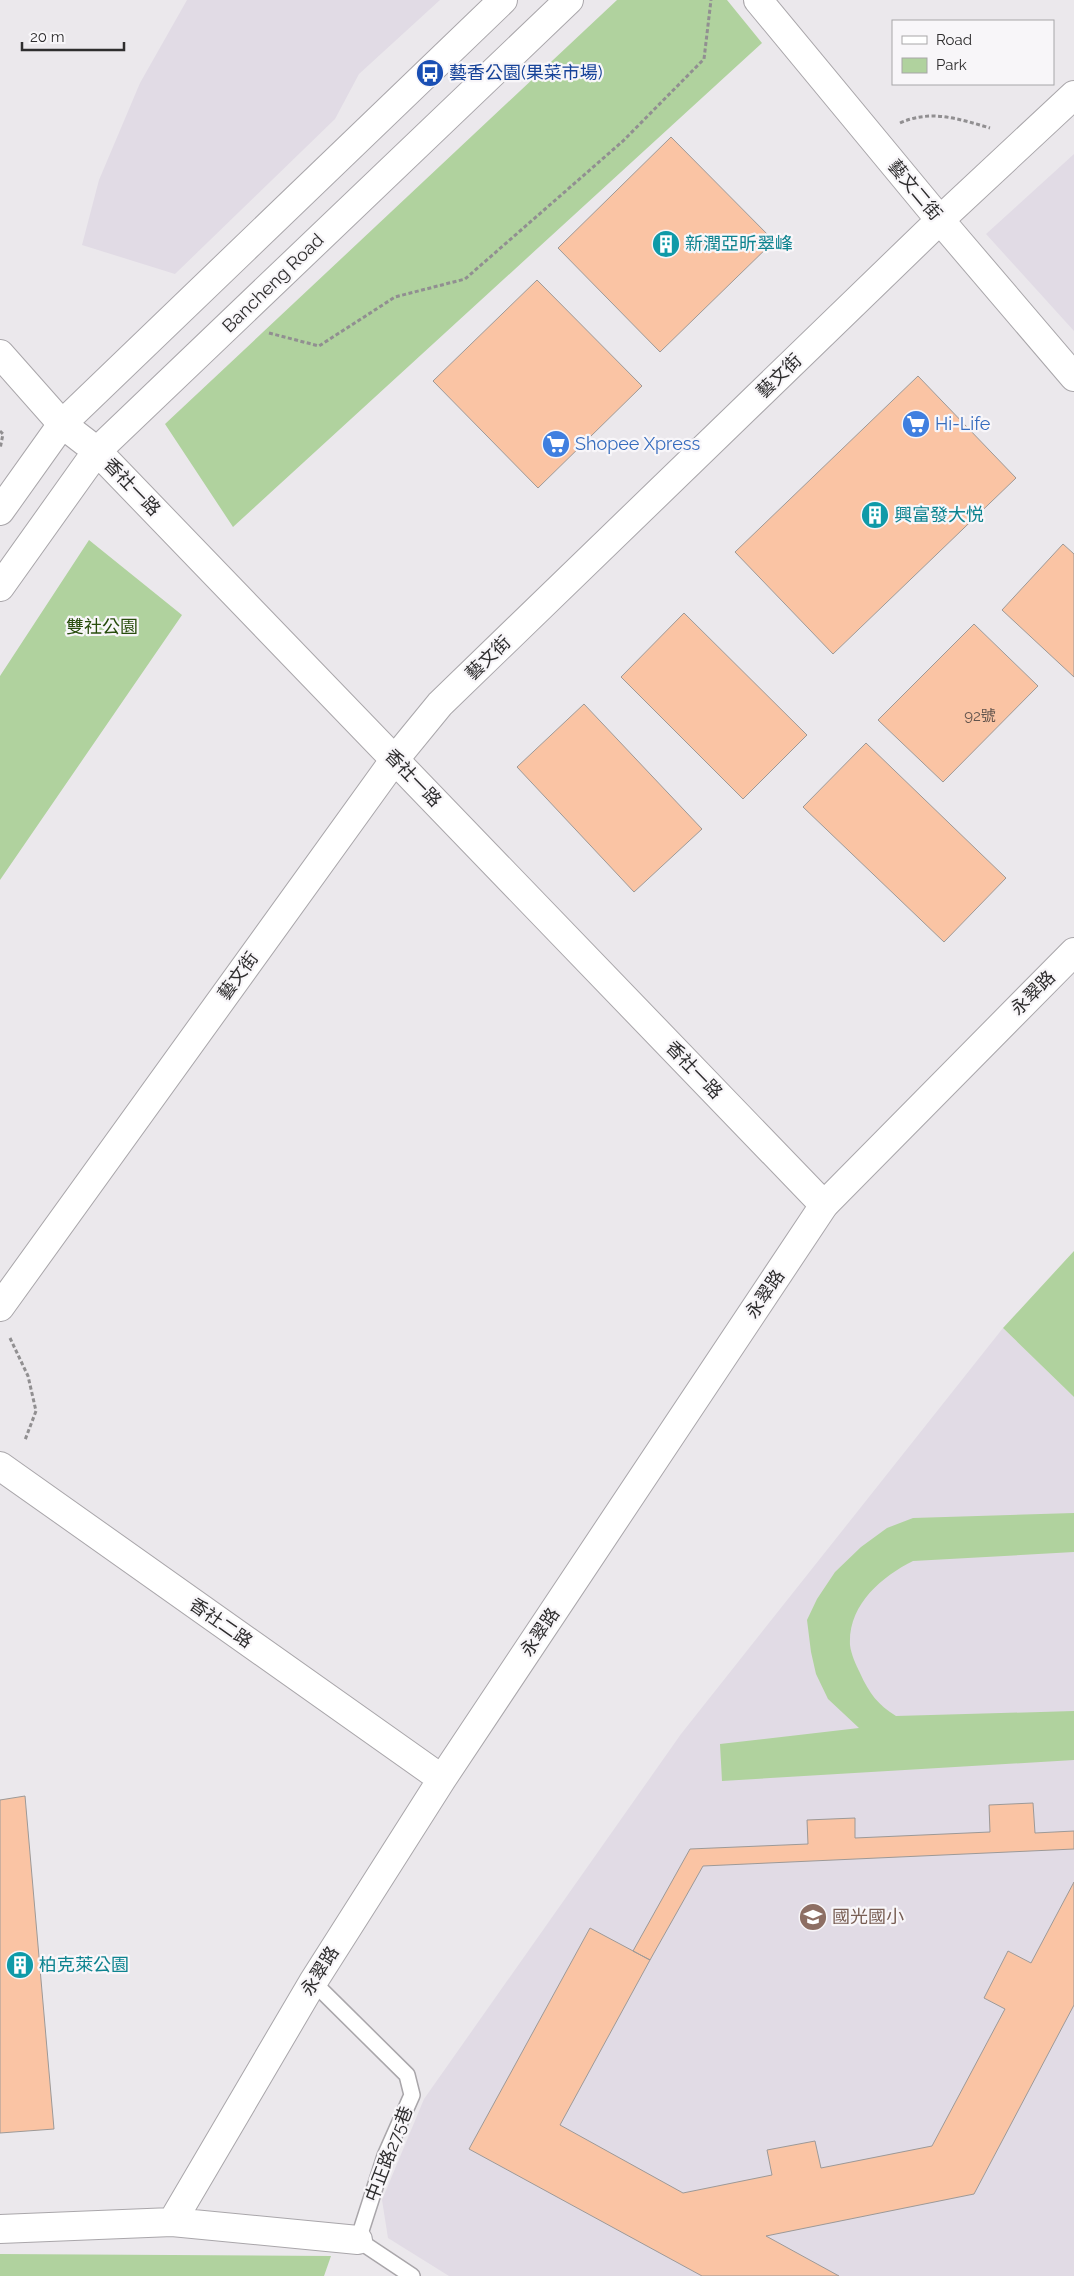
<svg xmlns="http://www.w3.org/2000/svg" width="1074" height="2276" viewBox="0 0 1074 2276" font-family="Raleway,'Noto Sans TC',sans-serif">
  <style>
    .built { fill: #e1dbe5 }
    .green { fill: #b0d29e }
    .building { fill: #fac4a4; stroke: #9d9997 }
    .lines { fill: none; stroke-linecap: round; stroke-linejoin: round }
    .lane-casing { stroke: #a9a6aa; stroke-width: 18 }
    .street-casing { stroke: #a9a6aa; stroke-width: 30 }
    .secondary-casing { stroke: #a9a6aa; stroke-width: 30 }
    .path { stroke: #918f91; stroke-width: 3; stroke-dasharray: 4 2.5; stroke-linecap: butt }
    .lane { stroke: #fff; stroke-width: 15 }
    .street { stroke: #fff; stroke-width: 28 }
    .secondary { stroke: #fff; stroke-width: 28 }
    .labels { text-anchor: middle; stroke-width: 4.5; stroke-linejoin: round; paint-order: stroke }
    .number-label { font-size: 15px; fill: #61534c }
    .transit-label { font-size: 18px; fill: #164399; stroke: #f8f6f9; text-anchor: start }
    .street-label { font-size: 18px; fill: #2e2d2e; stroke: #f8f6f9 }
    .culture-label { font-size: 18px; fill: #0d838f; stroke: #f8f6f9; text-anchor: start }
    .shop-label { font-size: 18px; fill: #366cbe; stroke: #f8f6f9; text-anchor: start }
    .park-label { font-size: 18px; fill: #284d0d; stroke: #f8f6f9 }
    .education-label { font-size: 18px; fill: #785e54; stroke: #f8f6f9; text-anchor: start }
  </style>
  <rect width="100%" height="100%" fill="#ebe8ec"/>
  <!-- built -->
  <path class="built" d="M187 0H440L359 74 335 119 175 274 82 245 99 180 140 83Z
    M1074 154V331L986 234Z
    M1003 1328 1074 1397V2276H449L388 2238 382 2200 424 2099 681 1734Z"/>
  <!-- green -->
  <path class="green" d="M617 0H727L762 43 233 527 165 424Z
    M89 540 182 615 0 880V676Z
    M1074 1251V1397L1003 1328Z
    M1074 1513V1552L913 1561C881 1577 848 1605 850 1645 851 1654 856 1665 860 1673 869 1693 878 1705 896 1716L1074 1711V1760L722 1781 720 1744 859 1728 828 1699 816 1674 811 1652 807 1620 817 1599 835 1572 861 1547 887 1528 913 1518Z
    M0 2254 331 2256 324 2276H0Z"/>
  <!-- building -->
  <path class="building" d="M671 137 774 241 660 352 558 248Z
    M537 280 642 386 538 488 433 381Z
    M918 376 1016 478 833 654 735 552Z
    M1063 544 1074 554V677L1002 610Z
    M684 613 807 735 743 799 621 677Z
    M974 624 1038 686 943 782 878 720Z
    M584 704 702 829 634 892 517 767Z
    M866 743 1006 878 944 942 803 807Z
    M25 1796 54 2129 0 2133V1800Z
    M1033 1803 1035 1833 1074 1831V1849L703 1866 650 1960 633 1951 690 1849 808 1844 807 1820 855 1818V1838L990 1832 989 1805Z
    M1074 1882V2005L974 2194 766 2236 839 2276H702L469 2149 590 1928 650 1960 560 2125 683 2193 772 2175 767 2150 815 2141 821 2168 932 2146 1005 2009 984 1998 1008 1951 1031 1963Z"/>
  <g class="lines">
    <defs>
      <path id="lane" d="M313 1982 407 2075 412 2095 385 2156 358 2240 412 2276"/>
      <path id="street" d="M758 0 940 220 1074 377
        M0 1307 395 759 440 704 940 220 1074 95
        M0 1466 442 1779
        M172 2222 358 2240
        M0 2229 172 2222 313 1982 442 1779 824 1205 1074 952"/>
      <path id="secondary" d="M0 354 62 424 97 451 824 1205
        M0 511 62 424 503 0
        M0 587 97 451 569 0"/>
    </defs>
    <!-- lane casing -->
    <use href="#lane" class="lane-casing"/>
    <!-- street casing -->
    <use href="#street" class="street-casing"/>
    <!-- secondary casing -->
    <use href="#secondary" class="secondary-casing"/>
    <!-- path -->
    <path class="path" d="M900 123C931 109 959 119 990 128
      M269 333 319 346 395 297 465 279 623 141 704 59 711 0
      M0 431 3 434 0 449
      M10 1338 28 1376 36 1411 25 1440"/>
    <!-- lane -->
    <use href="#lane" class="lane"/>
    <!-- street -->
    <use href="#street" class="street"/>
    <!-- secondary -->
    <use href="#secondary" class="secondary"/>
  </g>
  <!-- icons -->
  <defs>
    <symbol id="bus-disc" viewBox="-11 -11 22 22"><circle r="9.5" fill="#1a4fb4" stroke="#f8f6f9"/><path d="M-5-6H5V4H4V6H2V4H-2V6H-4V4H-5ZM-3.5-4V0h7V-4ZM-3.5 1.2v1.5H-2V1.2ZM2 1.2v1.5H3.5V1.2Z" fill="#fff"/></symbol>
    <symbol id="building-disc" viewBox="-11 -11 22 22"><circle r="9.5" fill="#0f9aa8" stroke="#f8f6f9"/><path d="M-4-6H4V6H1V3H-1V6H-4ZM-2.5-4.3h1.7v1.8h-1.7ZM.8-4.3h1.7v1.8H.8ZM-2.5-1h1.7V.8h-1.7ZM.8-1h1.7V.8H.8Z" fill="#fff"/></symbol>
    <symbol id="supermarket-disc" viewBox="-11 -11 22 22"><circle r="9.5" fill="#3f7fe0" stroke="#f8f6f9"/><path d="M-6-5.5h2.5l.6 2H6L4.5 2H-2.5L-4.4-4H-6ZM-1.5 3.2a1.3 1.3 0 1 0 .1 0ZM3 3.2a1.3 1.3 0 1 0 .1 0Z" fill="#fff"/></symbol>
    <symbol id="school-disc" viewBox="-11 -11 22 22"><circle r="9.5" fill="#8d6e63" stroke="#f8f6f9"/><path d="M0-5L7-2L0 1L-7-2ZM-4 1L0 2.5L4 1V4Q0 6-4 4Z" fill="#fff"/></symbol>
  </defs>
  <g fill-rule="evenodd">
    <use href="#bus-disc" x="414" y="57" width="32" height="32"/>
    <use href="#building-disc" x="650" y="228" width="32" height="32"/>
    <use href="#supermarket-disc" x="900" y="408" width="32" height="32"/>
    <use href="#supermarket-disc" x="540" y="428" width="32" height="32"/>
    <use href="#building-disc" x="859" y="499" width="32" height="32"/>
    <use href="#school-disc" x="797" y="1901" width="32" height="32"/>
    <use href="#building-disc" x="4" y="1949" width="32" height="32"/>
  </g>
  <g class="labels">
    <!-- number labels -->
    <g class="number-label">
      <text x="980" y="721">92號</text>
    </g>
    <!-- transit labels -->
    <g class="transit-label">
      <text x="449" y="79">藝香公園(果菜市場)</text>
    </g>
    <!-- street labels -->
    <g class="street-label">
      <text transform="translate(915 190) rotate(50)" y="6">藝文二街</text>
      <text transform="translate(273 283) rotate(-44)" y="6">Bancheng Road</text>
      <text transform="translate(779 376) rotate(-44)" y="6">藝文街</text>
      <text transform="translate(132 487) rotate(46)" y="6">香社一路</text>
      <text transform="translate(488 658) rotate(-44)" y="6">藝文街</text>
      <text transform="translate(413 778) rotate(46)" y="6">香社一路</text>
      <text transform="translate(238 976) rotate(-54)" y="6">藝文街</text>
      <text transform="translate(1033 993) rotate(-45)" y="6">永翠路</text>
      <text transform="translate(694 1070) rotate(46)" y="6">香社一路</text>
      <text transform="translate(765 1294) rotate(-56)" y="6">永翠路</text>
      <text transform="translate(221 1623) rotate(35)" y="6">香社二路</text>
      <text transform="translate(540 1632) rotate(-56)" y="6">永翠路</text>
      <text transform="translate(320 1971) rotate(-58)" y="6">永翠路</text>
      <text transform="translate(389 2154) rotate(-69)" y="6">中正路275巷</text>
    </g>
    <!-- culture labels -->
    <g class="culture-label">
      <text x="685" y="250">新潤亞昕翠峰</text>
      <text x="894" y="521">興富發大悦</text>
      <text x="39" y="1971">柏克萊公園</text>
    </g>
    <!-- shop labels -->
    <g class="shop-label">
      <text x="935" y="430">Hi-Life</text>
      <text x="575" y="450">Shopee Xpress</text>
    </g>
    <!-- park labels -->
    <g class="park-label">
      <text x="102" y="633">雙社公園</text>
    </g>
    <!-- education labels -->
    <g class="education-label">
      <text x="832" y="1923">國光國小</text>
    </g>
  </g>
  <!-- legend -->
  <rect x="892" y="20" width="162" height="65" fill="#f8f6f9" stroke="#a7a6a8"/>
  <rect x="902" y="36" width="25" height="8" fill="#ffffff" stroke="#a7a6a8"/>
  <text x="936" y="45" font-size="15" fill="#2e2d2e">Road</text>
  <rect x="902" y="58" width="25" height="15" fill="#b0d29e" stroke="#a7a6a8"/>
  <text x="936" y="70" font-size="15" fill="#2e2d2e">Park</text>
  <!-- scale -->
  <path d="M22 42v8h102v-8" fill="none" stroke="#2e2d2e" stroke-width="2.5"/>
  <text x="30" y="42" font-size="15" fill="#2e2d2e" stroke="#f8f6f9" stroke-width="4" paint-order="stroke">20 m</text>
</svg>
